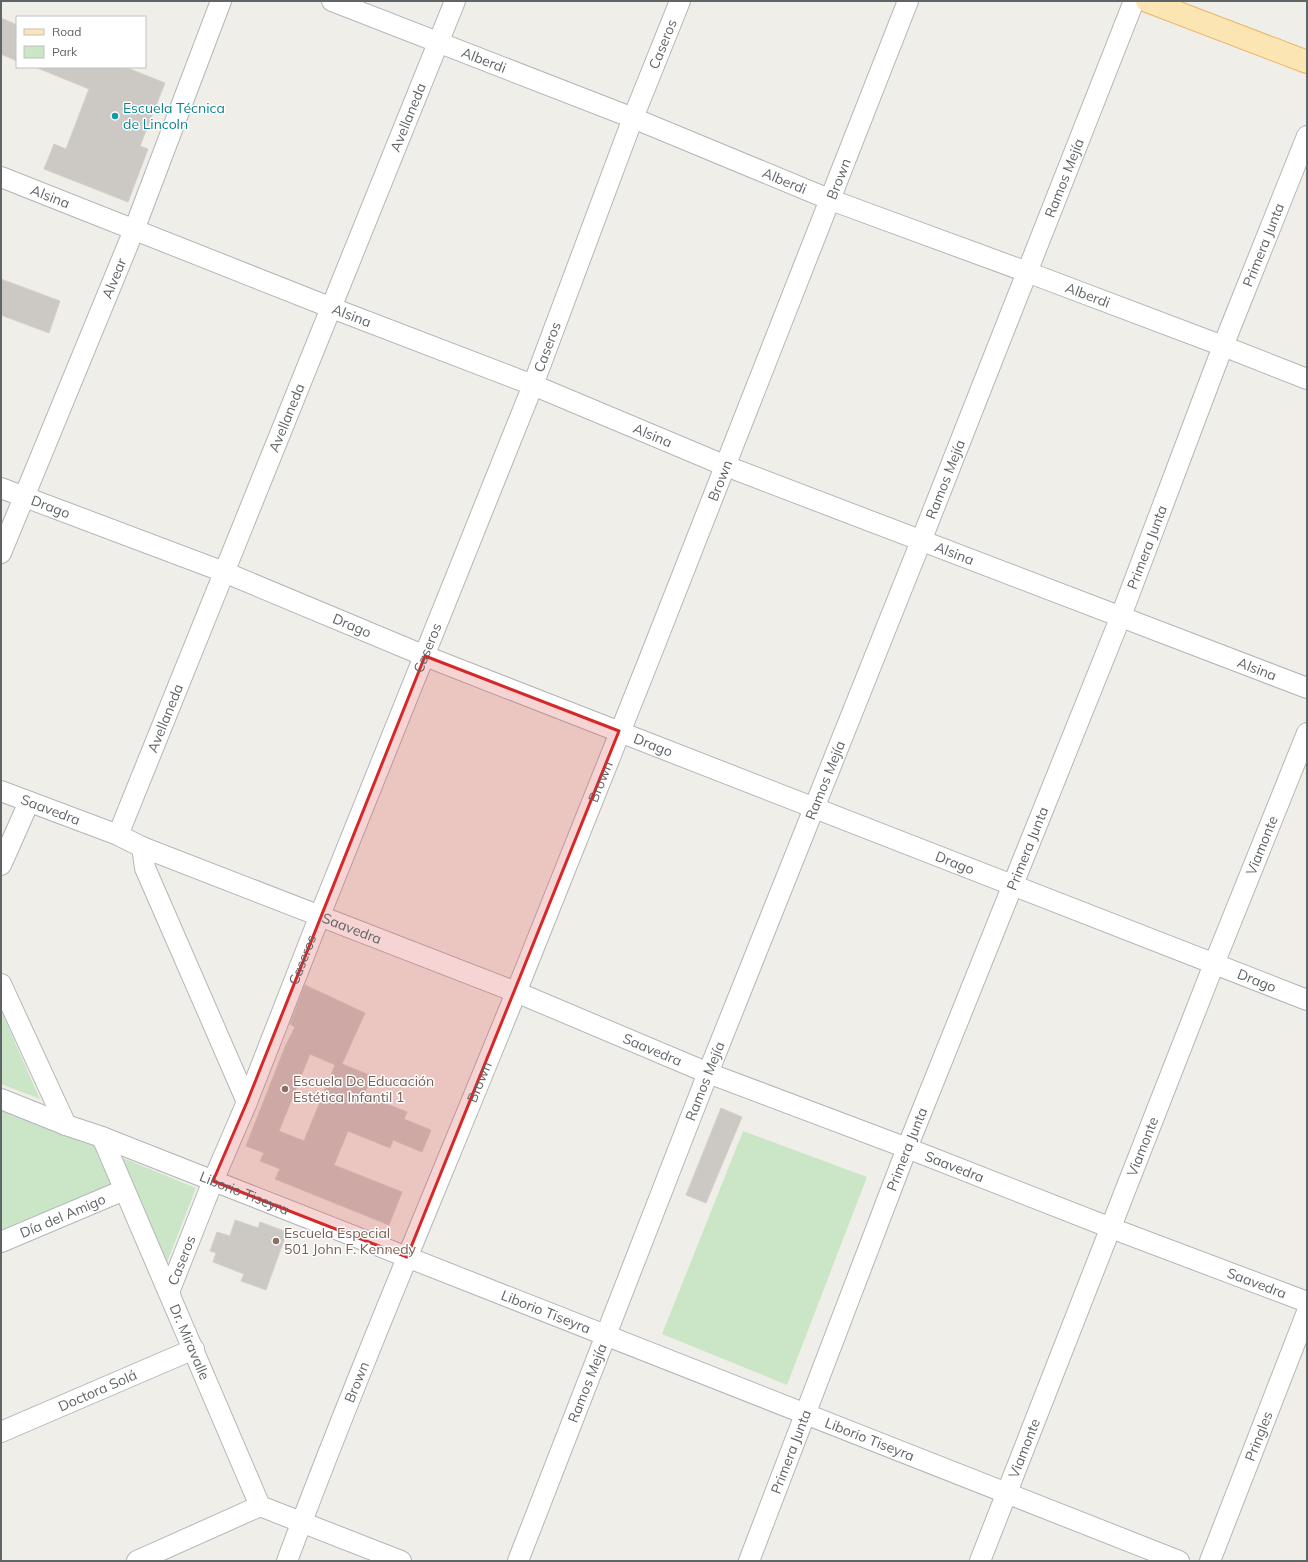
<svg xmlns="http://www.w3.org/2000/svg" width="1308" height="1562" viewBox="0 0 1308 1562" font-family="Mulish,sans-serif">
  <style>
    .green { fill: #cae6c6 }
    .building { fill: #ccc9c4; stroke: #d5cfc7; fill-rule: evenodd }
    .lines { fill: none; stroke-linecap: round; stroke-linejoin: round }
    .minor-casing { stroke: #b3b6b9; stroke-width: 22 }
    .major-casing { stroke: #ebb567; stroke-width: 24 }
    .minor { stroke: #fff; stroke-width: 20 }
    .major { stroke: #fbe6b3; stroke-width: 22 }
    .marked { fill: #d62828; fill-opacity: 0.2; stroke: #d62828; stroke-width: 3; stroke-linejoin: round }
    .culture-dot { fill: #0f9aa8; stroke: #fff; stroke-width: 1.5 }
    .education-dot { fill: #8d6e63; stroke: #fff; stroke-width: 1.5 }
    .labels { text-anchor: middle; stroke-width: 3; stroke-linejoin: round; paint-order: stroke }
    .street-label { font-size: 14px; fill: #5f6467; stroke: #fff }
    .culture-label { font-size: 14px; fill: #0d838f; stroke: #fff; text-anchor: start }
    .education-label { font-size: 14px; fill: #785e54; stroke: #fff; text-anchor: start }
  </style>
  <rect width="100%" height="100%" fill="#f0eee8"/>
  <!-- green -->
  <path class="green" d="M1 1011 40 1099 1 1084Z
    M1 1108 97 1144 112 1186 1 1234Z
    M743 1131 867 1177 787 1385 662 1334Z
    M118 1156 196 1188 166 1265Z"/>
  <!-- building -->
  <path class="building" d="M1 18 17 25V61L1 54Z
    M35 67H125L165 83 140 146 148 149 128 202 44 169 54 144 66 149 89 89Z
    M1 279 60 301 49 333 1 315Z
    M305 985 365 1013 342 1064 372 1076 364 1095 407 1112 404 1119 431 1130 422 1152 393 1140 390 1148 348 1131 334 1165 402 1192 389 1225 275 1179 280 1169 260 1161 264 1153 246 1146 285 1047 295 1027 290 1024ZM310 1054 335 1065 304 1141 279 1131Z
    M721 1108 742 1117 706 1203 686 1195Z
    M235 1220 258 1228 260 1222 287 1232 266 1290 241 1281 244 1274 213 1262 216 1253 210 1251 217 1232 230 1236Z"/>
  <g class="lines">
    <defs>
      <g id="minor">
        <path id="s1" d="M332 1 633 118 831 200 1027 272 1223 346 1307 379"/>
        <path id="s2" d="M1 177 332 308 533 385 726 466 1307 688"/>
        <path id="s3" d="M1 488 224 572 425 656 1307 1000"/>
        <path id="s4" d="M1 553 134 230 221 1"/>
        <path id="s5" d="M1 791 118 835 142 847 516 992 708 1073 907 1148 1111 1228 1307 1302"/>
        <path id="s6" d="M118 835 455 1"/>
        <path d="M142 847 145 868 247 1102"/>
        <path d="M1 865 29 802"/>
        <path d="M1 984 66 1125"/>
        <path id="s7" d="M1 1099 66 1125 102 1137 1179 1561"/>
        <path id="s8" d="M102 1137 260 1506 401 1561"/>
        <path id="s9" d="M1 1242 124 1190"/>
        <path id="s10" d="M169 1292 213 1181 247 1102 320 915 533 385 633 118 680 1"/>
        <path id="s11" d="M1 1432 194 1349"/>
        <path d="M137 1561 260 1506"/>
        <path id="s12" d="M287 1561C359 1369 440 1180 517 990 649 661 780 331 908 1"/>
        <path id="s13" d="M518 1561 708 1073 921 541 1134 1"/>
        <path id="s14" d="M749 1561 907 1148 1121 616 1223 346 1307 136"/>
        <path id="s15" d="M980 1561 1214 964 1307 733"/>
        <path id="s16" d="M1210 1561 1307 1312"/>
      </g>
      <path id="major" d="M1147 1 1307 62"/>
    </defs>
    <!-- minor casing -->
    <use href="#minor" class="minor-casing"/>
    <!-- major casing -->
    <use href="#major" class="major-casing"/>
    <!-- minor -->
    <use href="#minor" class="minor"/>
    <!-- major -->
    <use href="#major" class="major"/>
  </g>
  <!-- marked area -->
  <path class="marked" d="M425 656 619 731 407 1257 213 1181 247 1102Z"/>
  <!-- markers -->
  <circle class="culture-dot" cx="115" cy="116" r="4"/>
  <g class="education-dot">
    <circle cx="285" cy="1089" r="4"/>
    <circle cx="276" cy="1241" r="4"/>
  </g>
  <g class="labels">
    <!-- street labels -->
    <g class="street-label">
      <text dy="5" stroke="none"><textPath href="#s10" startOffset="1342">Caseros</textPath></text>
      <text dy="5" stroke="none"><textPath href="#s1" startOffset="163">Alberdi</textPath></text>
      <text dy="5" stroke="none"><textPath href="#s6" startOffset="774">Avellaneda</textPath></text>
      <text dy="5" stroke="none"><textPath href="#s13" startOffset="1487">Ramos Mejía</textPath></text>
      <text dy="5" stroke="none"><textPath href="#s12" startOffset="1488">Brown</textPath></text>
      <text dy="5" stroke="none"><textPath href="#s1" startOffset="487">Alberdi</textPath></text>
      <text dy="5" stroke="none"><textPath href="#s2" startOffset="53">Alsina</textPath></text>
      <text dy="5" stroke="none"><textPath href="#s14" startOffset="1413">Primera Junta</textPath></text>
      <text dy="5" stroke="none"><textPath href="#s4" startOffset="297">Alvear</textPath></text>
      <text dy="5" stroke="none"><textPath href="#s1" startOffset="811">Alberdi</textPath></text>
      <text dy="5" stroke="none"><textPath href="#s2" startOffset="377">Alsina</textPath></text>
      <text dy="5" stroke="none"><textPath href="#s10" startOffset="1018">Caseros</textPath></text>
      <text dy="5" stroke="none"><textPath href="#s6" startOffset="450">Avellaneda</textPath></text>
      <text dy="5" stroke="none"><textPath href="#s2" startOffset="701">Alsina</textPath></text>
      <text dy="5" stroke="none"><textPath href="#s13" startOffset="1163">Ramos Mejía</textPath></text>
      <text dy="5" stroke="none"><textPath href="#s12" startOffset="1164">Brown</textPath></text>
      <text dy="5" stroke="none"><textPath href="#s3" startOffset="53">Drago</textPath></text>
      <text dy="5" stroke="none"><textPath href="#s14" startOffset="1089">Primera Junta</textPath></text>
      <text dy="5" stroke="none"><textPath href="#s2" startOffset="1025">Alsina</textPath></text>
      <text dy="5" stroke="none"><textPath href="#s3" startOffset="377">Drago</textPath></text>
      <text dy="5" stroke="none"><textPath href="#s10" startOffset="694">Caseros</textPath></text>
      <text dy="5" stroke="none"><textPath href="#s2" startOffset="1349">Alsina</textPath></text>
      <text dy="5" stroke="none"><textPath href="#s6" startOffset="126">Avellaneda</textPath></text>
      <text dy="5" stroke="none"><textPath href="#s3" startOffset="701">Drago</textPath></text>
      <text dy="5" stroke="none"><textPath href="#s13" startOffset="839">Ramos Mejía</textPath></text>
      <text dy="5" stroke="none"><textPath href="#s12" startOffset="840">Brown</textPath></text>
      <text dy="5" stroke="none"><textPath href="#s5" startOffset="53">Saavedra</textPath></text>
      <text dy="5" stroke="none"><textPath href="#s15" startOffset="769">Viamonte</textPath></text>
      <text dy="5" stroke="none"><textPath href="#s14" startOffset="765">Primera Junta</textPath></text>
      <text dy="5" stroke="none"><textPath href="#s3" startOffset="1025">Drago</textPath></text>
      <text dy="5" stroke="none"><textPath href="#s5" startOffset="377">Saavedra</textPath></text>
      <text dy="5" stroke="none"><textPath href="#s10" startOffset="358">Caseros</textPath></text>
      <text dy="5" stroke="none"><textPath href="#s3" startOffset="1349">Drago</textPath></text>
      <text dy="5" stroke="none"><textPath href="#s5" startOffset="701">Saavedra</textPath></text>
      <text dy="5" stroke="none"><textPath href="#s12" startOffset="516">Brown</textPath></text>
      <text dy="5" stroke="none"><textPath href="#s13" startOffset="515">Ramos Mejía</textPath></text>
      <text dy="5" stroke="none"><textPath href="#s15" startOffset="445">Viamonte</textPath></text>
      <text dy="5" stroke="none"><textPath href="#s14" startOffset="441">Primera Junta</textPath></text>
      <text dy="5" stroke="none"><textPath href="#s5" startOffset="1025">Saavedra</textPath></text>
      <text dy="5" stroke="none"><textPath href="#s7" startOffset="261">Liborio Tiseyra</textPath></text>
      <text dy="5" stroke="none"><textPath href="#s9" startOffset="67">Día del Amigo</textPath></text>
      <text dy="5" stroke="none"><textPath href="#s10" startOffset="34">Caseros</textPath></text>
      <text dy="5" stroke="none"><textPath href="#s5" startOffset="1349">Saavedra</textPath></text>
      <text dy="5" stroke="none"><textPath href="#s7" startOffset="585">Liborio Tiseyra</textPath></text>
      <text dy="5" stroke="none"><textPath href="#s8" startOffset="223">Dr. Miravalle</textPath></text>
      <text dy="5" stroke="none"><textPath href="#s12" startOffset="192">Brown</textPath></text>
      <text dy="5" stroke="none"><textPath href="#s13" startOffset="191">Ramos Mejía</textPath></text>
      <text dy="5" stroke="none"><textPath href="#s11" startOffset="105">Doctora Solá</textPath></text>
      <text dy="5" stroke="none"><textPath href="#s16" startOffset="134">Pringles</textPath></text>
      <text dy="5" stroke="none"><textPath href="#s7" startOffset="933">Liborio Tiseyra</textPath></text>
      <text dy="5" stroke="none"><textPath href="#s15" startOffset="121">Viamonte</textPath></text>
      <text dy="5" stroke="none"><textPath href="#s14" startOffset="117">Primera Junta</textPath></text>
    </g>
    <!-- culture labels -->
    <g class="culture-label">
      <text x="123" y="113">Escuela Técnica<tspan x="123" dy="16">de Lincoln</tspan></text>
    </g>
    <!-- education labels -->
    <g class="education-label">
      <text x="293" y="1086">Escuela De Educación<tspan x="293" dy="16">Estética Infantil 1</tspan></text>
      <text x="284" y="1238">Escuela Especial<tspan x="284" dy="16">501 John F. Kennedy</tspan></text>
    </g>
  </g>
  <!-- border -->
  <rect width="1308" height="1562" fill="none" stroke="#5f6467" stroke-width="4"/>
  <!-- legend -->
  <rect x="16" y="16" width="130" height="52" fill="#ffffff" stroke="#bfc1c2"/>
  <rect x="24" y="29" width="20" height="6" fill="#fbe6b3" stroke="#bfc1c2"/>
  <text x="52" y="36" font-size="12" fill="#5f6467">Road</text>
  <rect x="24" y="46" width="20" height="12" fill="#cae6c6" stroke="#bfc1c2"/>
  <text x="52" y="56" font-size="12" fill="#5f6467">Park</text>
</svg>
